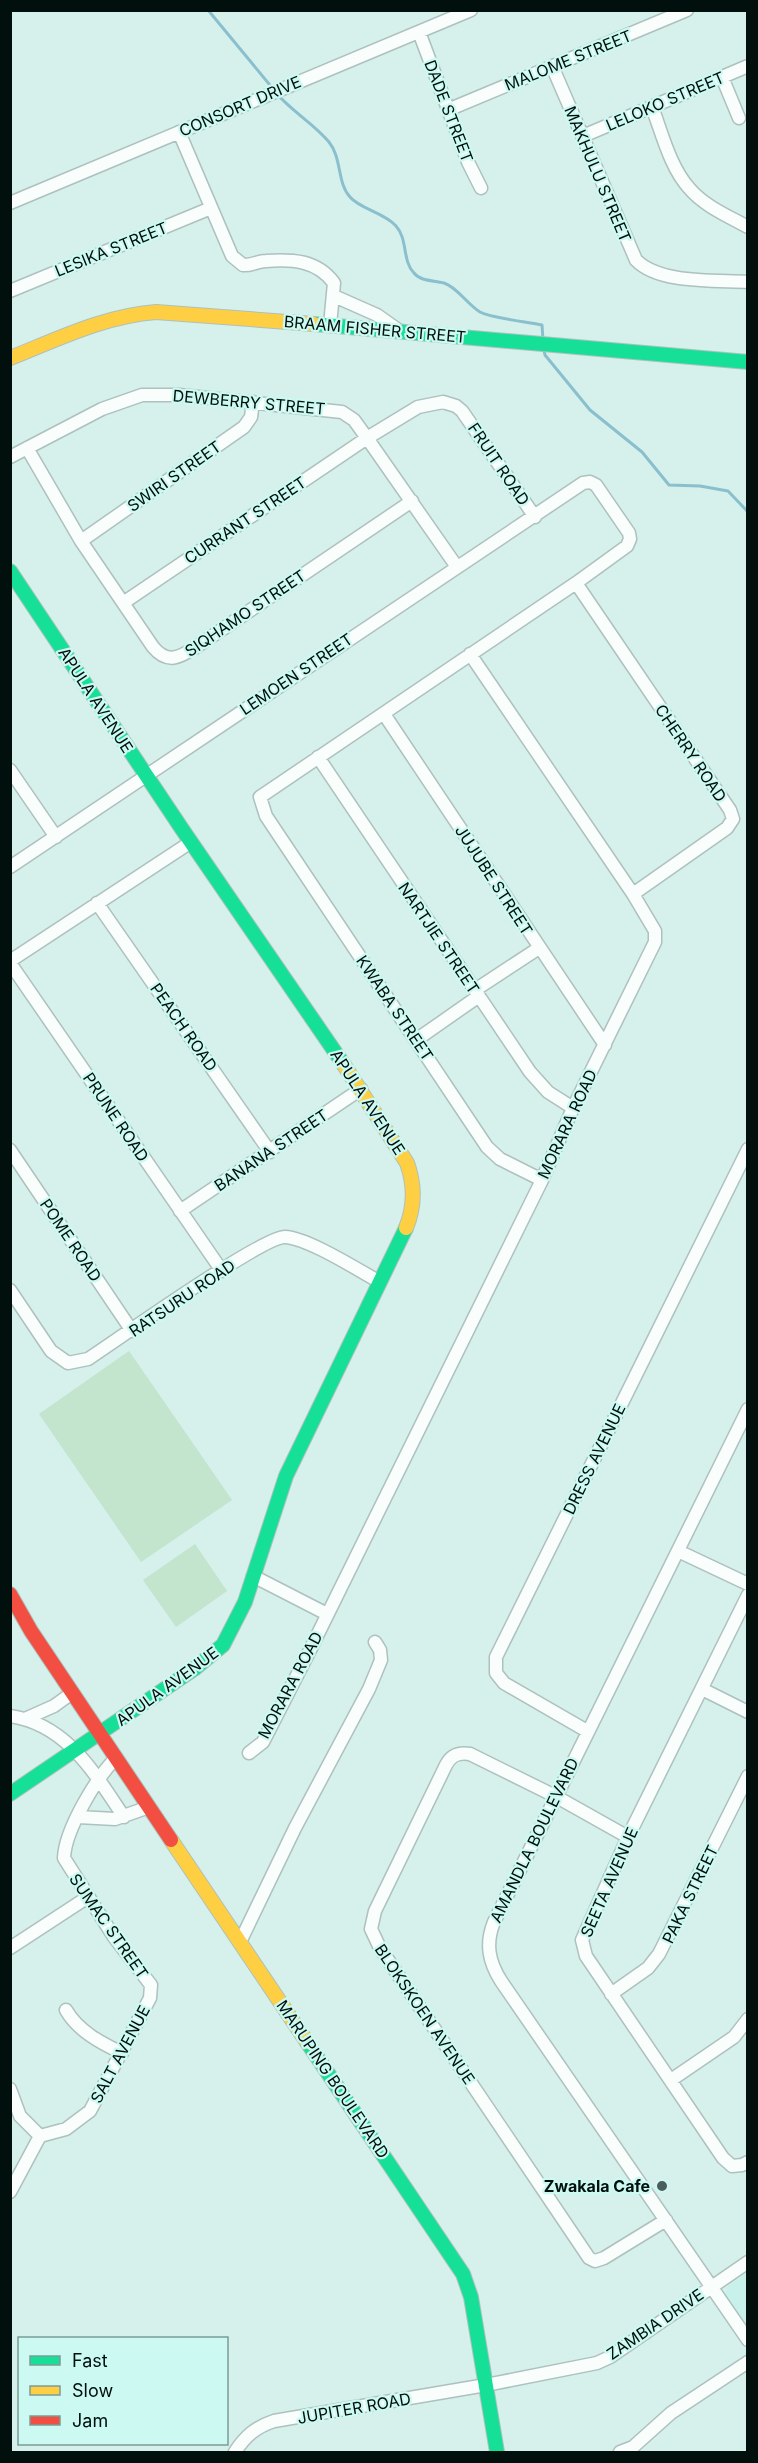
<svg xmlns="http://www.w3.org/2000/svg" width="758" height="2463" viewBox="0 0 758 2463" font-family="Inter,sans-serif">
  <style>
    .built { fill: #c7f1ea }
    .green { fill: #c3e4cd }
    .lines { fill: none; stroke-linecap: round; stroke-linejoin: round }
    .stream { stroke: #8abfce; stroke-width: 3 }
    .street-casing { stroke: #adc1bd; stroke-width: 15 }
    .fast-casing { stroke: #adc1bd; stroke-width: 16 }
    .slow-casing { stroke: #adc1bd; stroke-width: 16 }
    .jam-casing { stroke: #adc1bd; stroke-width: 16 }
    .street { stroke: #f9fdfc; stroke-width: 12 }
    .fast { stroke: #16e098; stroke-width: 14 }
    .slow { stroke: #ffcf43; stroke-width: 14 }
    .jam { stroke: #f24e42; stroke-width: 14 }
    .poi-dot { fill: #4c5e5b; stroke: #ccfaf2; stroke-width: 2 }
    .labels { text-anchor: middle; stroke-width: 4.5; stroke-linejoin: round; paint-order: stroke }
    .street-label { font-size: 16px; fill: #010f0d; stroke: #ccfaf2 }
    .poi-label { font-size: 16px; font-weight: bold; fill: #010f0d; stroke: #ccfaf2; text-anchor: end }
  </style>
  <rect width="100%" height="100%" fill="#d6f0eb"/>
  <!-- built -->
  <path class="built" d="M747 2273V2331L724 2297 727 2287Z"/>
  <!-- green -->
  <path class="green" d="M129 1351 232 1500 141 1562 39 1414Z
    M195 1544 227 1591 176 1627 143 1580Z"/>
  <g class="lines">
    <!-- stream -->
    <path class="stream" d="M208 10 274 90
      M278 95C293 112 314 124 329 142 342 158 337 183 350 197 360 209 385 213 396 226 408 239 402 261 414 273 421 282 434 280 444 283 457 287 467 304 480 312 491 318 528 322 542 325L543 340
      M544 350 545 355 590 410 642 452 669 485 700 486 728 491 748 512"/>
    <defs>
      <path id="street" d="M419 32 468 162 481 188
        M552 66 636 260C659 284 715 280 748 282
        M722 77 739 118
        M652 107C662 133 670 167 689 188 704 206 728 216 748 227
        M450 109 687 10
        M179 132 232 256 243 265C251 266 258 261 266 261 292 259 317 260 334 283L330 325
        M583 136 748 66
        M10 203 471 10
        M10 291 211 208
        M334 296 377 315 401 332
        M27 448 81 541 153 647C168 665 180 657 196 647L412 501
        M10 457 102 409 142 395H179L342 412 354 420 367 438 457 567
        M81 541 244 427 251 417 253 402
        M576 583 730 810 733 819 727 828 633 894
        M123 603 367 438 418 407 443 402 456 406 462 411 535 517
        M384 714 605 1045
        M318 757 530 1072 548 1092 573 1108
        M10 770 56 837
        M10 867 583 483 590 482 596 485 629 533 630 539 627 546 576 583 260 797 266 816 487 1147 500 1159 542 1180
        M97 903 270 1152
        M10 961 191 842
        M10 963 222 1271
        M475 990 539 948
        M416 1040 479 996
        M10 1150 132 1331
        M180 1211 361 1089
        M10 1290 51 1351 68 1363 88 1359C117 1340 263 1236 285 1237 308 1238 358 1270 380 1282
        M748 1409 494 1922C485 1944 489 1962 501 1981L748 2340
        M678 1551 748 1584
        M253 1576 327 1614
        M748 1595 628 1837 582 1940 586 1956 723 2158 732 2166 742 2165 748 2162
        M702 1689 748 1712
        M10 1716C67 1724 95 1774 124 1817
        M27 1718 54 1706 72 1693
        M587 1731 504 1683 496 1673V1657L748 1149
        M249 1753 263 1742 311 1648 542 1180 573 1108 655 942V931L633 894 470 654
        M78 1817 115 1819 149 1807
        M628 1837 555 1796 470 1754C459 1752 451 1755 446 1765L375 1911 371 1929 380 1948 589 2258 595 2261 604 2258 666 2220
        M240 1942 295 1828 369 1689 381 1660 380 1650 375 1642
        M10 1948 88 1897
        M611 1994 648 1968 659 1954 748 1776
        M66 2010C78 2031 101 2043 122 2053
        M671 2080 734 2037 748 2019
        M10 2089 20 2116 40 2136
        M40 2136 66 2129 90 2111 150 1998 151 1985 114 1937 64 1858C65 1830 96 1778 116 1758
        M10 2192 40 2136
        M235 2452C245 2436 256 2427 274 2421L486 2385 597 2363 610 2357 748 2262
        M620 2452 633 2447 671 2413 748 2362"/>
      <path id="fast" d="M314 324 748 362
        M10 571 182 829 344 1065
        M10 1794 194 1669 223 1645 245 1602 286 1476 406 1228
        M307 2042 463 2274 471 2297 497 2452"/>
      <path id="slow" d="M10 358C58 339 104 316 156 312L314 324
        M344 1065 407 1163C415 1185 415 1206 406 1228
        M171 1840 307 2042"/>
      <path id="jam" d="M10 1594 31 1631 171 1840"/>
    </defs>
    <!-- street casing -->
    <use href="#street" class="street-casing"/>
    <!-- fast casing -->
    <use href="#fast" class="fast-casing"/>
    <!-- slow casing -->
    <use href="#slow" class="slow-casing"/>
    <!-- jam casing -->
    <use href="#jam" class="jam-casing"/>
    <!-- street -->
    <use href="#street" class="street"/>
    <!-- fast -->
    <use href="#fast" class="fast"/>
    <!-- slow -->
    <use href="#slow" class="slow"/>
    <!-- jam -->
    <use href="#jam" class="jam"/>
  </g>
  <!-- markers -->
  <circle class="poi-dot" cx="662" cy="2186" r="6"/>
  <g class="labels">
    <!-- street labels -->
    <g class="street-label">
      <text transform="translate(568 60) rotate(-22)" y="6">MALOME STREET</text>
      <text transform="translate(665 101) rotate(-23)" y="6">LELOKO STREET</text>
      <text transform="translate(240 106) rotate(-23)" y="6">CONSORT DRIVE</text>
      <text transform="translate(449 111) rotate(69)" y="6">DADE STREET</text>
      <text transform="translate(598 174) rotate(67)" y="6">MAKHULU STREET</text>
      <text transform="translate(111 249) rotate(-22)" y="6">LESIKA STREET</text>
      <text transform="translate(375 329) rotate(5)" y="6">BRAAM FISHER STREET</text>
      <text transform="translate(249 402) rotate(5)" y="6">DEWBERRY STREET</text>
      <text transform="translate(499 464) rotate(56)" y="6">FRUIT ROAD</text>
      <text transform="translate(174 476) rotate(-35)" y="6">SWIRI STREET</text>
      <text transform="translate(245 520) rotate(-34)" y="6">CURRANT STREET</text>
      <text transform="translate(245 613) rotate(-34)" y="6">SIQHAMO STREET</text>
      <text transform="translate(296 674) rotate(-34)" y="6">LEMOEN STREET</text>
      <text transform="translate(96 700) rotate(57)" y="6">APULA AVENUE</text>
      <text transform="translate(691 753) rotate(56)" y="6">CHERRY ROAD</text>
      <text transform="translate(494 880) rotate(57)" y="6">JUJUBE STREET</text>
      <text transform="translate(439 938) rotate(56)" y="6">NARTJIE STREET</text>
      <text transform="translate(395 1008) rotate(56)" y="6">KWABA STREET</text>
      <text transform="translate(184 1027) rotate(55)" y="6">PEACH ROAD</text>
      <text transform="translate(368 1102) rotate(57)" y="6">APULA AVENUE</text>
      <text transform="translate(116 1117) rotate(56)" y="6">PRUNE ROAD</text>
      <text transform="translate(567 1124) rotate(-65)" y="6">MORARA ROAD</text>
      <text transform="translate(271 1150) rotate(-34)" y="6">BANANA STREET</text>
      <text transform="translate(71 1240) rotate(56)" y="6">POME ROAD</text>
      <text transform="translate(182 1298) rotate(-34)" y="6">RATSURU ROAD</text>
      <text transform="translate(594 1459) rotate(-64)" y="6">DRESS AVENUE</text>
      <text transform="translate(290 1685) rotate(-62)" y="6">MORARA ROAD</text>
      <text transform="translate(167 1686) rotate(-36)" y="6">APULA AVENUE</text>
      <text transform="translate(534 1840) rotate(-64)" y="6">AMANDLA BOULEVARD</text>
      <text transform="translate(609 1882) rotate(-66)" y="6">SEETA AVENUE</text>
      <text transform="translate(690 1894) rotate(-64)" y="6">PAKA STREET</text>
      <text transform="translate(109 1926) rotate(55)" y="6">SUMAC STREET</text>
      <text transform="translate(425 2014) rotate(56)" y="6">BLOKSKOEN AVENUE</text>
      <text transform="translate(120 2054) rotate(-62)" y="6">SALT AVENUE</text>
      <text transform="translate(333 2079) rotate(56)" y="6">MARUPING BOULEVARD</text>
      <text transform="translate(655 2324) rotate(-34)" y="6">ZAMBIA DRIVE</text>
      <text transform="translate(354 2408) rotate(-10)" y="6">JUPITER ROAD</text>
    </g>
    <!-- poi labels -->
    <g class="poi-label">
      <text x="650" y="2192">Zwakala Cafe</text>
    </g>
  </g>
  <!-- border -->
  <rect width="758" height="2463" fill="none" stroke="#010f0d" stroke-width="24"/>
  <!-- legend -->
  <rect x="18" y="2337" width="210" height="108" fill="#ccfaf2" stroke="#7b9c96" stroke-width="1.5"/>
  <rect x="30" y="2356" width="30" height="9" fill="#16e098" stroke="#7b9c96" stroke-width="1.5"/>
  <text x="72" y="2367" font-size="18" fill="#010f0d">Fast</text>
  <rect x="30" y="2386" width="30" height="9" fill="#ffcf43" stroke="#7b9c96" stroke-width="1.5"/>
  <text x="72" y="2397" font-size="18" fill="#010f0d">Slow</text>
  <rect x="30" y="2416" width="30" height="9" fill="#f24e42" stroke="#7b9c96" stroke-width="1.5"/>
  <text x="72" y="2427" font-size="18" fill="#010f0d">Jam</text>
</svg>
